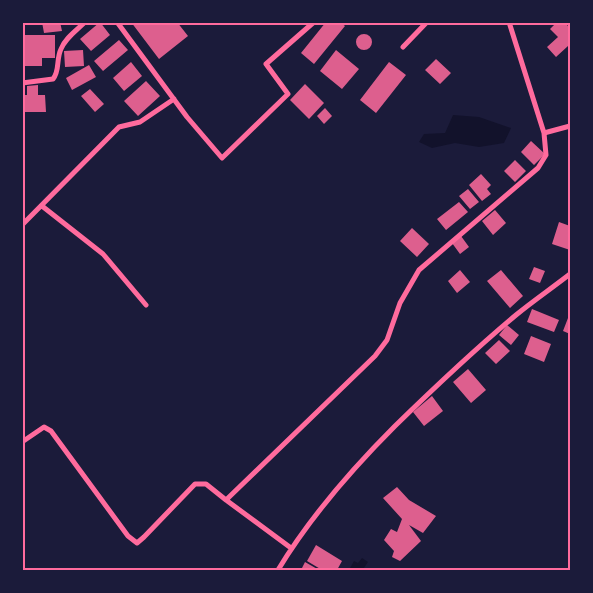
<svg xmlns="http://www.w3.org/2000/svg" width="593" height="593" viewBox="0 0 593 593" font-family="Inter,sans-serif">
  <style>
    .water { fill: #12122b }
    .building { fill: #dd5f8e }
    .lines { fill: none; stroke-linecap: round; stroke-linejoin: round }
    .minor { stroke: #ff6b9d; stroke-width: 5 }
    .neatline { fill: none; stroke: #ff6b9d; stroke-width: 2 }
  </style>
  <rect width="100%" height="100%" fill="#1b1b3a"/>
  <!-- water -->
  <path class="water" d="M453 115 479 117 511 128 504 143 479 147 455 143 432 148 419 142 424 134 445 133Z
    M362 558 368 562 364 568 367 570H349L354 561 358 563Z"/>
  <!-- building -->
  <path class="building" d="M42 22H60L62 31 44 33Z
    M100 22 110 35 91 51 80 39Z
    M131 22H157L158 25 161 22H177L188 36 159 59Z
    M326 22H340L345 26 314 64 301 53Z
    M557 22H565L570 29V49L568 46 556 57 547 47 558 37 550 29Z
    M356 42a8 8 0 1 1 16 0a8 8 0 1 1-16 0Z
    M24 35H55V58H42V66H24Z
    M119 40 128 50 103 71 94 61Z
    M83 50 84 66 65 67 64 51Z
    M336 50 359 69 342 89 320 71Z
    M436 59 451 73 440 84 425 70Z
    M131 62 142 76 124 91 113 78Z
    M389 62 406 75 376 113 360 100Z
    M89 65 96 77 72 90 66 78Z
    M146 81 160 96 138 116 124 101Z
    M305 84 324 103 309 119 290 100Z
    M38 85V95H45L46 112H24L23 95H27V86Z
    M90 89 104 104 95 112 81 96Z
    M325 108 332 116 324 124 317 116Z
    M531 141 545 154 534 165 521 152Z
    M515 160 526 171 515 182 504 171Z
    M481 174 491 185 487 189 491 194 482 201 469 185Z
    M468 189 479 202 470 209 459 196Z
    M459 202 468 212 446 230 437 219Z
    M495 210 506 223 493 235 482 221Z
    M559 222 570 226V250L552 244Z
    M412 228 429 244 417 257 400 241Z
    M461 236 469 247 460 254 452 243Z
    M534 267 545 271 540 283 529 279Z
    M460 270 470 282 457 293 448 281Z
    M501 270 523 296 510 308 487 281Z
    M532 309 559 320 554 332 527 322Z
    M568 318 570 319V334L563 331Z
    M507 325 519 335 511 345 499 335Z
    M531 336 551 344 544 362 524 354Z
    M499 340 510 351 496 364 485 353Z
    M468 369 486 390 471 403 453 382Z
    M432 396 443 411 424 426 413 412Z
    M397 487 409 500 436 516 423 533 409 525 421 541 400 561 392 557 394 551 384 540 391 529 397 532 402 519 383 498Z
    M316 545 342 561 337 570H322L307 561Z
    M305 562 319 570H301Z"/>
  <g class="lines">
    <!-- minor -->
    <path class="minor" d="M117 22 187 117 222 158 288 94 266 64 314 22
      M509 22 544 133
      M403 47 427 22
      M22 83 53 79C60 71 56 59 61 49 65 38 77 30 85 22
      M42 206 103 254 146 305
      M22 225 119 127 140 122 174 99
      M22 442 44 427 51 431 128 536 137 543 144 537 195 484H206L226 500 291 548
      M226 500 375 356 387 340 400 303 419 270 538 168 546 155 544 133 570 126
      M278 570C310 517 351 470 395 426 434 388 474 350 516 315 533 301 552 288 570 274"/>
  </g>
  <!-- border -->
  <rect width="593" height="593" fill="none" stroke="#1b1b3a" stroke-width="48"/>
  <rect x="24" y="24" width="545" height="545" class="neatline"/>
</svg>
